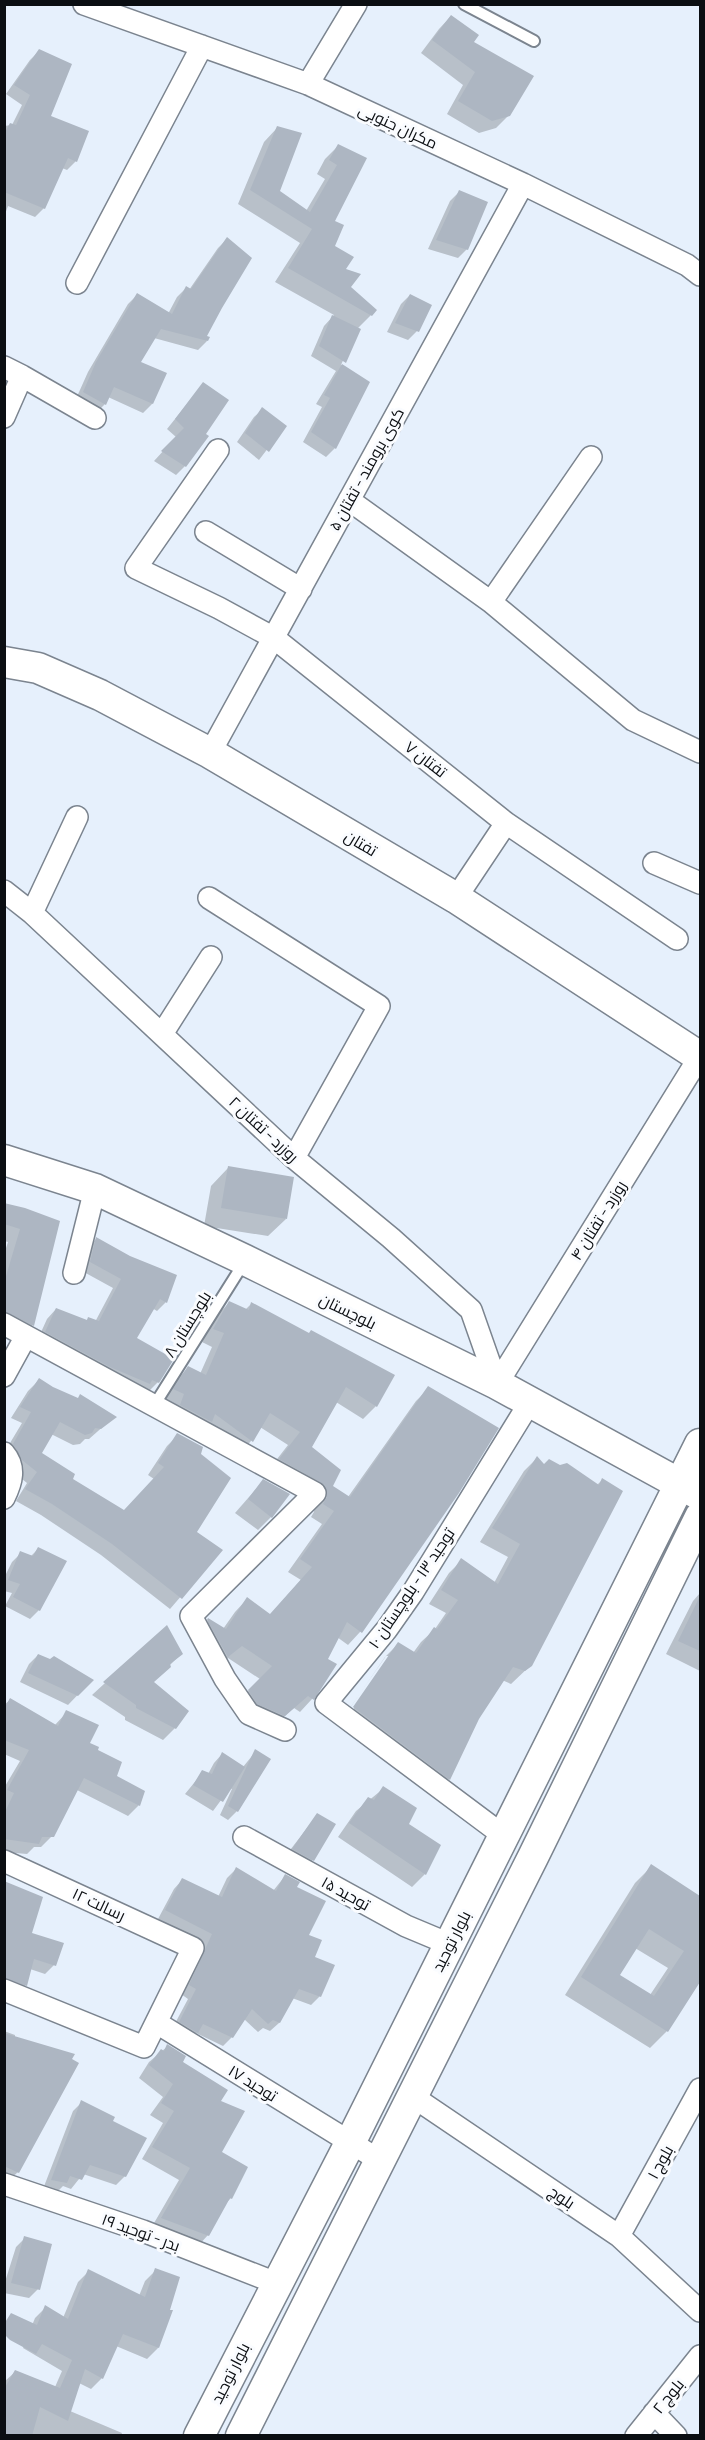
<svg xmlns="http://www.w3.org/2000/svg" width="705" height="2440" viewBox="0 0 705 2440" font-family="Barlow,Cairo,sans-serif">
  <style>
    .shadow { fill: #0003; fill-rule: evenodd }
    .building { fill: #adb6c2; fill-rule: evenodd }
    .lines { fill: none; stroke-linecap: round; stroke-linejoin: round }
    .lane-casing { stroke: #7b848f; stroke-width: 14 }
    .street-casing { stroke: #7b848f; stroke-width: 24 }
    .secondary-casing { stroke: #7b848f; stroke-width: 33 }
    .lane { stroke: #fff; stroke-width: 10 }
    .street { stroke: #fff; stroke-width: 21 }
    .secondary { stroke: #fff; stroke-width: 30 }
    .labels { text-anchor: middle; stroke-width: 6; stroke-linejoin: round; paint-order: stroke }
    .street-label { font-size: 16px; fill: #0b0e12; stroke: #fafcff }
  </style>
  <rect width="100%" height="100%" fill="#e6f0fc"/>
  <!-- shadow -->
  <path class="shadow" d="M451 16 471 42 509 115 496 128 479 133 447 114 463 85 421 53 439 29Z
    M39 51 49 117 76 161 67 170 62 168 44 208 35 217 8 206 4 217V126L12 125 22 105 6 94 30 60Z
    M277 128 278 192 306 211 325 179 317 174 325 159 338 146 334 247 349 288 371 315 357 329 341 365 368 382 335 448 326 457 303 442 322 407 316 404 336 371 311 356 324 326 334 315 275 282 300 243 238 204 264 142Z
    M459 192 467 249 458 258 428 249 450 201Z
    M227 239 205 336 207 341 198 350 154 338 139 363 165 374 152 404 143 413 108 397 105 404 96 413 75 401 88 372 128 304 137 295 168 314 177 297 186 288 189 290 218 248Z
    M410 295 417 331 408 340 387 332 401 304Z
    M203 384 185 466 176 475 154 461 176 437 167 429Z
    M263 409 285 426 259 460 237 442 254 417Z
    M228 1168 286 1219 268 1236 204 1226 211 1186Z
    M4 1205 58 1222 33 1325 19 1338 4 1330V1254L8 1242 4 1241Z
    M96 1239 166 1302 157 1311 152 1308 135 1339 158 1382 149 1391 37 1341 47 1319 56 1309 86 1321 88 1319 95 1322 113 1288 82 1271 88 1247Z
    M229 1303 245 1310 251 1304 376 1406 363 1419 336 1402 310 1448 331 1486 348 1497 416 1401 429 1388 457 1493 360 1632 348 1645 337 1637 326 1659 335 1664 312 1699 300 1712 294 1708 271 1728 236 1704 260 1679 228 1658 214 1669 195 1634 209 1620 223 1629 235 1612 247 1599 270 1615 301 1580 288 1572 322 1524 311 1517 314 1512 315 1504 267 1472 288 1445 260 1427 251 1441 239 1454 162 1402 175 1381 188 1368 200 1374 212 1347 202 1342 216 1316Z
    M39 1380 52 1389 114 1417 89 1439H85L80 1444 73 1445 51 1434 40 1454 71 1480 124 1512 154 1479 148 1475 167 1446 178 1435 199 1455 195 1533 221 1550 170 1609 101 1555 41 1515 16 1501 27 1483 12 1471 4 1453 22 1423 11 1418 28 1391Z
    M537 1458 544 1466 597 1485 602 1480 531 1665 511 1684 502 1680 478 1718 449 1779 436 1792 341 1721 385 1657 398 1644 413 1653 421 1642 435 1629 446 1613 429 1604 449 1573 462 1560 494 1583 508 1557 480 1542 524 1471ZM386 1656H390L350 1714 347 1712Z
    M263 1481 271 1517 258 1530 235 1513Z
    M38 1549 39 1610 30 1619 5 1606 12 1593 4 1591V1578L12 1562 21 1553 31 1556Z
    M700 1593V1671L666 1654 693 1601Z
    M166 1627 181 1654 152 1683 175 1728 163 1740 125 1720V1717L92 1695Z
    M38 1655 92 1680 68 1705 20 1682 29 1664Z
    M10 1700 54 1726 67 1712 88 1744 139 1805 128 1816 77 1790 52 1836 41 1847H34L27 1854 4 1852V1788L20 1761 4 1754V1705Z
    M256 1751 237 1811 228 1820 220 1815 232 1789 230 1788 213 1811 185 1794 203 1772 208 1774 214 1763 222 1754 243 1767Z
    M384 1788 407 1824 425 1874 412 1887 338 1837 356 1811Z
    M317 1815 313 1860 303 1869 284 1858Z
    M652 1866 700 1898V1978L667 2031 650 2048 565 1995 635 1883ZM635 1948 668 1968 650 1995 618 1976Z
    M236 1869 273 1891 285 1876 295 1887 313 1958 320 1996 311 2005 292 1998 279 2023 270 2031 263 2028 258 2032 244 2019 232 2037 223 2046 196 2033 188 2041 171 2031 188 1999 181 1994 204 1947V1943L158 1919 174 1889 182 1880 218 1897 227 1878Z
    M4 1883 30 1934 54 1965 45 1974 30 1969 26 1985 16 1994 4 1990Z
    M4 2031 15 2035 18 2172 7 2182H4Z
    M168 2046 219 2102 220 2152 231 2198 224 2205 208 2235 197 2247 150 2230 179 2180 142 2159 163 2123 150 2115 163 2097 139 2078 149 2062Z
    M82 2102 111 2122 125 2176 116 2185 83 2174 71 2189 63 2186 57 2192 43 2189 73 2111Z
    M25 2238 38 2289 29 2298 4 2293V2285L16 2247Z
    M156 2270 158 2348 147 2359 116 2346 102 2378 91 2389 79 2383 70 2411 122 2433 121 2436H4V2382L15 2372 55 2387 62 2371 23 2348 35 2318 46 2307 63 2318 78 2282 89 2271 139 2296 145 2281Z"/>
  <!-- building -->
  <path class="building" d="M451 15 479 35 474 42 534 76 510 116 492 121 458 101 475 72 432 40Z
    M39 49 72 64 51 116 89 131 77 162 68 158 45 209 4 192V134L10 123 16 125 30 95 14 85Z
    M277 126 302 133 280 191 310 212 337 165 329 160 338 144 367 158 335 221 344 225 335 246 354 257 346 269 361 274 351 287 377 310 372 316 288 268 312 229 250 190Z
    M459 190 488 202 468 250 436 240Z
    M227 237 252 258 222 308 207 336 210 337 208 341 161 329 141 362 167 373 153 404 114 387 106 405 83 392 96 362 137 293 172 314 186 286 191 289Z
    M410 294 432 305 419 332 395 323Z
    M332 315 361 329 346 363 319 346Z
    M342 364 370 382 336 449 311 432 330 398 324 395Z
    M203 382 229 400 206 434 209 436 186 467 161 451 184 428 175 419Z
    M262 407 287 426 269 452 245 433Z
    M228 1166 294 1177 287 1219 221 1208Z
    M4 1203 25 1208 60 1221 34 1326 4 1311V1283L20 1229 4 1224Z
    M96 1237 130 1256 177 1275 167 1303 160 1299 137 1338 174 1359 159 1383 152 1380 150 1384 110 1367 45 1332 56 1308 87 1320 88 1317 99 1321 121 1279 90 1262Z
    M229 1301 249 1310 251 1302 309 1333 311 1330 395 1375 377 1407 346 1387 312 1447 341 1470 333 1486 350 1497 428 1386 499 1428 459 1493 362 1633 347 1622 328 1659 337 1664 314 1700 308 1696 285 1716 257 1704 248 1690 272 1666 242 1646 228 1657 207 1620 208 1618 226 1629 247 1597 270 1614 312 1567 300 1559 334 1511 323 1504 327 1497 325 1485 279 1459 300 1432 270 1413 253 1442 215 1414 212 1422 180 1405 184 1394 173 1389 188 1366 206 1375 224 1333 213 1329Z
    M39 1378 53 1387 78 1398 80 1394 117 1417 101 1429 95 1428 92 1433 85 1435 60 1422 42 1453 75 1474 73 1479 124 1510 164 1467 158 1463 177 1433 203 1447 201 1454 231 1478 197 1532 223 1550 182 1599 112 1544 52 1504 25 1489 37 1472 22 1460 13 1444 31 1412 20 1407Z
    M537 1456 544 1464 549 1459 560 1465 567 1463 599 1485 602 1478 623 1491 532 1666 525 1671 513 1667 479 1719 450 1780 353 1707 398 1642 416 1653 434 1627 437 1629 458 1600 441 1590 461 1558 498 1584 520 1544 492 1528Z
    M263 1479 290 1494 272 1518 248 1499Z
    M38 1547 67 1561 40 1611 13 1597 20 1584 8 1580 20 1551 33 1556Z
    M700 1596V1651L678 1641Z
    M167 1625 183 1654 170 1664 171 1667 154 1682 189 1711 176 1729 136 1708V1705L103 1682Z
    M38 1654 50 1659 54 1656 94 1680 78 1696 28 1673Z
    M10 1698 58 1726 66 1710 99 1725 90 1743 99 1747 98 1750 122 1762 117 1776 145 1791 140 1806 84 1778 54 1837H42L39 1844 4 1839V1814L14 1793 7 1790 29 1750 4 1740V1709Z
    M255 1749 271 1759 238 1812 228 1806Z
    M222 1752 245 1767 223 1802 193 1785 202 1770 212 1774Z
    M383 1786 417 1808 409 1824 441 1845 426 1875 349 1823 368 1797 374 1800Z
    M317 1813 336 1824 314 1861 292 1849Z
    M651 1864 700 1896V1982L668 2032 581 1977ZM649 1929 684 1951 654 1996 620 1975Z
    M236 1867 276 1891 285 1874 300 1882 297 1887 326 1901 309 1935 322 1940 315 1957 335 1965 321 1997 299 1989 280 2023 273 2020 268 2024 252 2009 233 2038 203 2024 198 2033 179 2022 196 1989 189 1985 212 1934 165 1910 182 1878 222 1897Z
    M4 1881 43 1897 32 1933 64 1943 56 1966 34 1959 27 1986 4 1978Z
    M4 2033 75 2054 72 2059 79 2063 19 2173 4 2166Z
    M167 2044 186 2056 183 2062 228 2090 221 2101 245 2111 222 2152 248 2167 232 2199 230 2198 209 2236 161 2218 190 2168 152 2147 174 2111 161 2103 173 2084 149 2065 161 2049 164 2051Z
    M81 2100 115 2117 113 2121 147 2138 126 2177 90 2165 82 2180 70 2176 67 2183 51 2180Z
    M24 2236 52 2244 40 2290 11 2283Z
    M155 2268 180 2277 170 2310H173L159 2348 123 2334 103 2379 85 2369 68 2421 40 2407 32 2436H4V2389L15 2370 60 2388 72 2360 42 2344 36 2354 10 2340 4 2334V2324L11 2313 37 2325 45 2305 68 2319 88 2269 145 2297Z"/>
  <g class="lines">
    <defs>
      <path id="lane" d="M464 4 534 41
        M155 1404 245 1261"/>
      <path id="street" d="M84 4 308 84 523 184 687 265 700 275
        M308 84 356 4
        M77 283 202 46
        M4 367 22 376 4 417
        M22 376 95 418
        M218 450 136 568 219 608 274 638 506 823 456 898
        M349 500 491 602 591 457
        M206 532 301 589
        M491 602 633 720 700 752
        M210 753 523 184
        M506 823 677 939
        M654 863 700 883
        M4 891 32 913 294 1158 391 1238 471 1310 497 1384
        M209 898 379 1006 294 1158
        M32 913 77 817
        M162 1034 211 957
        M74 1273 95 1189
        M4 1324 315 1493 191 1616 225 1679 249 1714 285 1730
        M4 1376 26 1336
        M497 1384 700 1056
        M4 1453C16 1467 12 1482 4 1498
        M504 1836 326 1703 387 1629 413 1592 530 1402
        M244 1837 406 1926 449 1944
        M4 1861 193 1948 144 2047 4 1990
        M157 2023 379 2160
        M412 2096 619 2236 700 2311
        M4 2184 143 2231 276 2283
        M619 2236 700 2089
        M654 2413 676 2436
        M636 2436 700 2356"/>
      <path id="secondary" d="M4 662 38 668 100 695 210 753 456 898 700 1057
        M4 1160 95 1189 245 1260 497 1384 700 1495
        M199 2436 350 2143 700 1444
        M241 2436 533 1857 700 1517"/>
    </defs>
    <!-- lane casing -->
    <use href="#lane" class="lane-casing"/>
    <!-- street casing -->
    <use href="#street" class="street-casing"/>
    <!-- secondary casing -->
    <use href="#secondary" class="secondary-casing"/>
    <!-- lane -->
    <use href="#lane" class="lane"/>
    <!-- street -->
    <use href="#street" class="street"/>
    <!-- secondary -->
    <use href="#secondary" class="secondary"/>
  </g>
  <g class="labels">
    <!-- street labels -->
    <g class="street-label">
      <text transform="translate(398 126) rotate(25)" y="6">مکران جنوبی</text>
      <text transform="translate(366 469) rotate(-61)" y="6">کوی برومند - تفتان ۵</text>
      <text transform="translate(426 759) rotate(38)" y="6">تفتان ۷</text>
      <text transform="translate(361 843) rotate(31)" y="6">تفتان</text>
      <text transform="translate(264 1129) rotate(43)" y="6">روزرد - تفتان ۲</text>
      <text transform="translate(598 1220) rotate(-58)" y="6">روزرد - تفتان ۴</text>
      <text transform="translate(348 1311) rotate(26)" y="6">بلوچستان</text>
      <text transform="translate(187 1324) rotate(-58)" y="6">بلوچستان ۸</text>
      <text transform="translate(411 1588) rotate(-56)" y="6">توحید ۱۳ - بلوچستان ۱۰</text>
      <text transform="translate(346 1893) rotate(29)" y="6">توحید ۱۵</text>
      <text transform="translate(99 1904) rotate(25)" y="6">رسالت ۱۲</text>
      <text transform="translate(451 1941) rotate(-63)" y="6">بلوار توحید</text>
      <text transform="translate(253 2083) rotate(32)" y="6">توحید ۱۷</text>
      <text transform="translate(660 2162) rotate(-61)" y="6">بلوچ ۱</text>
      <text transform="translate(562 2197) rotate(34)" y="6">بلوچ</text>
      <text transform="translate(141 2232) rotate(20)" y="6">بدر - توحید ۱۹</text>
      <text transform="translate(230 2373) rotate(-63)" y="6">بلوار توحید</text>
      <text transform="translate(668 2396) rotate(-51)" y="6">بلوچ ۲</text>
    </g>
  </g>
  <!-- border -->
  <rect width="705" height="2440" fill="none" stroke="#0b0e12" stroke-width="12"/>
</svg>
